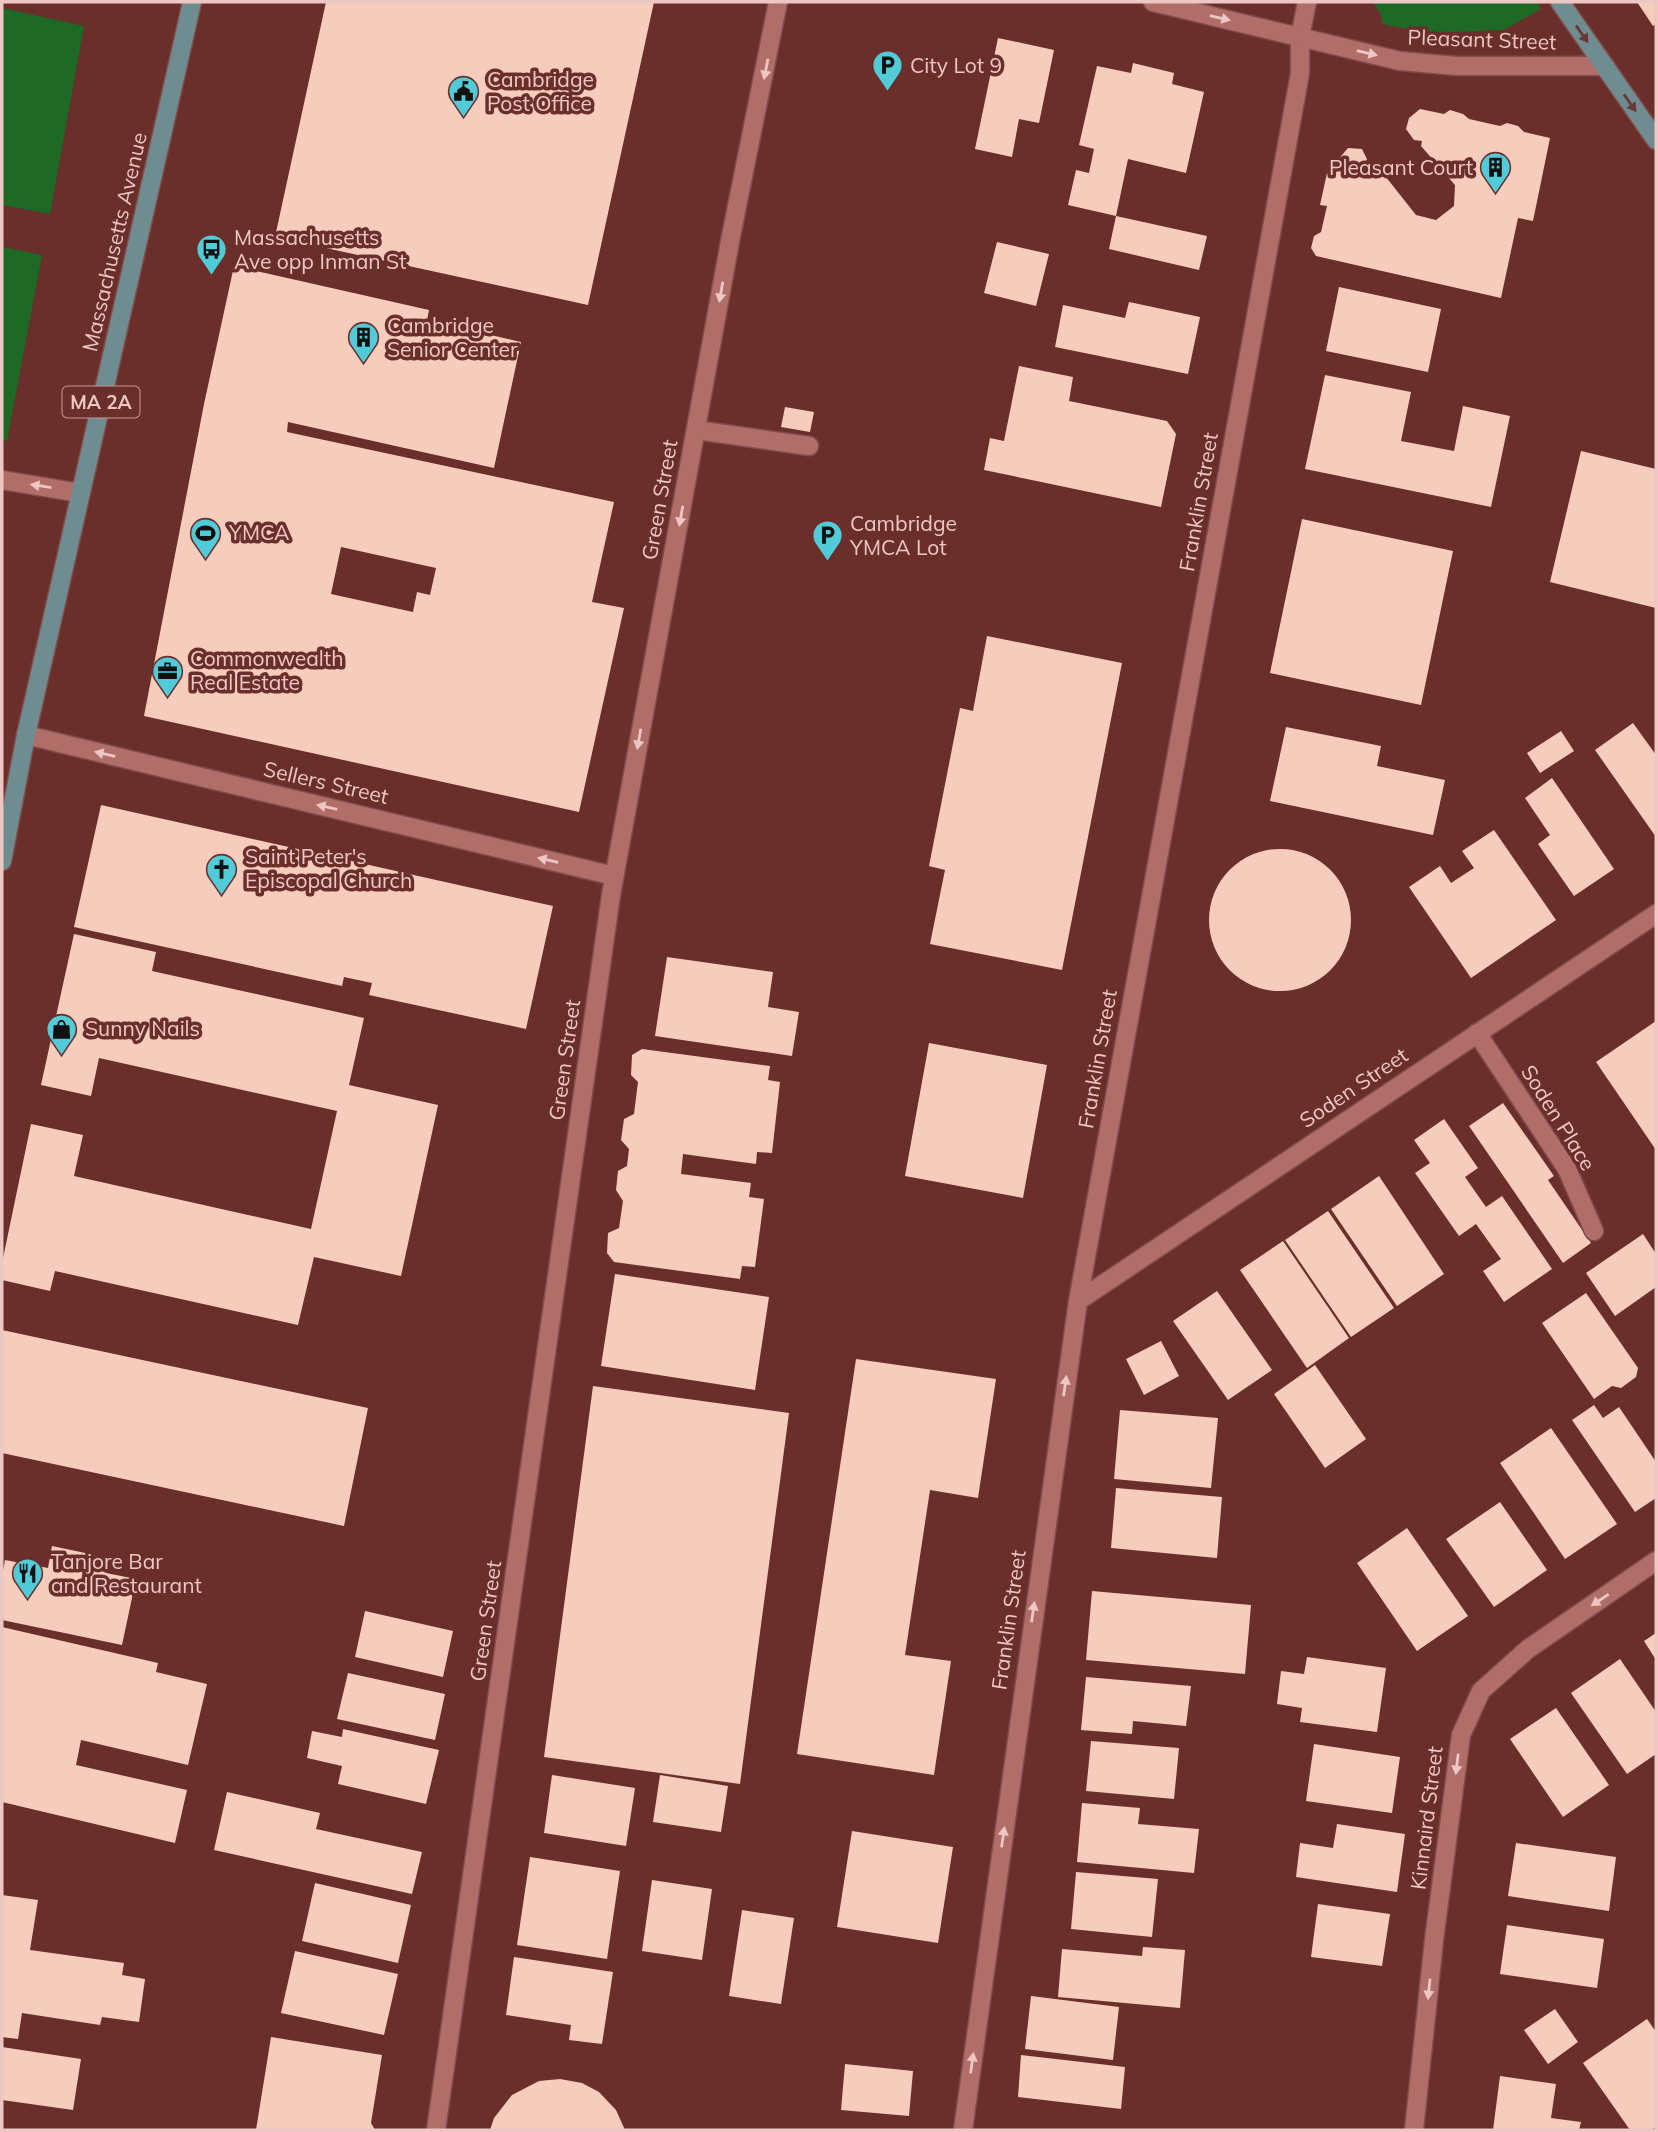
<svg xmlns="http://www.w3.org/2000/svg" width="1658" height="2132" viewBox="0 0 1658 2132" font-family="Mulish,sans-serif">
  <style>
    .green { fill: #1d6925 }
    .building { fill: #f6cdbc; fill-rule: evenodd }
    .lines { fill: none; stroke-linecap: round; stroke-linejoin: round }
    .service-casing { stroke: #804c4b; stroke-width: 21 }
    .pedestrian-casing { stroke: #804c4b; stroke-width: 21 }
    .minor-casing { stroke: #804c4b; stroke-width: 21 }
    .secondary-casing { stroke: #804c4b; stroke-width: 21 }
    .primary-casing { stroke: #804c4b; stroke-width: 21 }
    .service { stroke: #b16d68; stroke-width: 18 }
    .pedestrian { stroke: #b16d68; stroke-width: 18 }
    .minor { stroke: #b16d68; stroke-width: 18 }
    .secondary { stroke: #b16d68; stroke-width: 18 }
    .primary { stroke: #6f8d91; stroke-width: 18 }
    .oneway { fill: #edc7c3 }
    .oneway2 { fill: #6a3835 }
    .labels { text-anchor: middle; stroke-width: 7; stroke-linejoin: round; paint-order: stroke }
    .shield { fill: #6a2e2b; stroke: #c69995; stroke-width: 2 }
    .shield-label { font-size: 19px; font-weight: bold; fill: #edc7c3 }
    .street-label { font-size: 21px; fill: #edc7c3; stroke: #6a2e2b }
    .poi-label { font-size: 21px; fill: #edc7c3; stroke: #6a2e2b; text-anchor: start }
  </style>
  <rect width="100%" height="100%" fill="#6a2e2b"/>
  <!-- green -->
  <path class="green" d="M1373 2H1537L1541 9 1504 30 1426 33 1382 24 1381 15Z
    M2 8 84 26 50 214 2 205Z
    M2 247 42 255 7 441 2 440Z"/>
  <!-- building -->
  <path class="building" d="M326 2H654L588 305 275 237Z
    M1637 2H1656V24L1653 26Z
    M998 38 1054 50 1039 123 1019 119 1012 157 975 149Z
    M1133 63 1174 73 1172 84 1204 92 1186 173 1128 159 1116 216 1068 205 1076 170 1089 173 1094 149 1079 145 1097 66 1131 73Z
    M1420 109 1444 114 1450 110 1463 114 1469 119 1500 126 1507 123 1518 126 1524 132 1550 138 1533 221 1518 218 1501 298 1316 256 1311 248 1314 236 1321 232 1327 206 1320 205 1327 173 1334 175 1336 162 1348 148 1362 149 1367 159 1365 164 1378 167 1416 215 1436 220 1454 206 1455 185 1421 146 1422 141 1414 140 1406 129 1409 118Z
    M1116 216 1207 236 1199 270 1109 249Z
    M997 242 1049 254 1036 306 984 293Z
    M234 266 429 310 427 320 521 342 494 468 288 422 287 432 614 502 592 602 624 608 579 812 144 716 204 404ZM341 547 436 568 430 595 417 592 413 612 331 594Z
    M1339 287 1441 309 1428 372 1326 351Z
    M1129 302 1200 317 1188 374 1055 347 1063 305 1125 318Z
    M1019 366 1073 377 1069 401 1167 421 1176 434 1161 507 984 470 990 438 1004 441Z
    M1325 375 1411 392 1401 441 1454 451 1463 406 1510 416 1491 507 1305 469Z
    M785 407 814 412 810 432 781 427Z
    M1581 451 1656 469V608L1550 582Z
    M1302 519 1453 551 1421 705 1270 673Z
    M987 636 1122 663 1062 970 930 944 945 870 929 866 960 708 973 711Z
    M1633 723 1656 755V837L1595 750Z
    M1286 727 1381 746 1377 766 1445 780 1433 835 1270 801Z
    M1561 731 1574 751 1540 773 1527 753Z
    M1552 778 1614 869 1574 896 1538 844 1550 835 1525 798Z
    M101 805 553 906 526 1029 369 995 372 983 344 977 342 986 74 927Z
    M1494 830 1556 920 1471 978 1409 887 1440 866 1451 883 1474 868 1462 851Z
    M1209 920a71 71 0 1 1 142 0a71 71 0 1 1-142 0Z
    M74 934 156 952 152 971 364 1018 349 1085 438 1105 401 1276 314 1257 298 1325 55 1271 50 1291 2 1280V1263L31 1124 83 1135 74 1176 311 1229 337 1111 99 1058 91 1096 41 1085Z
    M667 957 773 972 768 1007 799 1012 792 1056 655 1036Z
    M1656 1021V1150L1596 1062Z
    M929 1043 1047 1065 1023 1198 905 1176Z
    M642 1049 770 1066 768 1080 780 1082 772 1153 757 1152 756 1164 683 1154 681 1174 751 1183 749 1197 764 1199 755 1267 742 1266 740 1279 614 1262 607 1253 608 1233 619 1228 623 1201 616 1190 618 1171 627 1166 629 1149 621 1140 624 1119 634 1114 638 1082 631 1075 632 1055Z
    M1503 1103 1554 1176 1548 1180 1591 1243 1563 1263 1469 1126Z
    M1444 1119 1478 1168 1465 1177 1486 1207 1502 1196 1552 1269 1504 1302 1483 1271 1501 1259 1476 1224 1459 1236 1415 1173 1430 1163 1414 1140Z
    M1379 1176 1444 1274 1397 1306 1331 1209Z
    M1328 1211 1394 1308 1351 1337 1285 1240Z
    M1643 1234 1656 1254V1287L1615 1316 1586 1273Z
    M1283 1241 1349 1338 1307 1368 1240 1270Z
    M615 1274 769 1297 755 1390 601 1366Z
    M1217 1291 1272 1370 1228 1400 1173 1321Z
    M1586 1293 1638 1368 1636 1377 1621 1388 1612 1386 1594 1399 1542 1323Z
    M2 1330 368 1408 344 1526 2 1453Z
    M1161 1341 1179 1376 1144 1395 1126 1359Z
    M856 1359 996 1379 978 1498 930 1490 905 1655 951 1661 934 1775 797 1754Z
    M1315 1365 1366 1439 1325 1468 1274 1394Z
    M593 1386 789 1413 740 1784 544 1757Z
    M1594 1405 1603 1418 1619 1407 1656 1462V1498L1635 1512 1572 1420Z
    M1120 1410 1218 1418 1211 1488 1114 1479Z
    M1551 1428 1617 1524 1565 1559 1500 1463Z
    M1116 1488 1222 1497 1217 1558 1111 1548Z
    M1500 1502 1547 1570 1494 1607 1446 1539Z
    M1407 1528 1468 1616 1417 1651 1357 1563Z
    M52 1546 109 1558 106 1573 136 1579 122 1645 2 1620V1576L5 1560 48 1568Z
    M1092 1591 1251 1605 1245 1674 1086 1660Z
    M365 1611 453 1631 443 1677 355 1657Z
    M2 1627 158 1663 156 1672 207 1684 188 1765 81 1740 76 1765 187 1790 175 1843 2 1802Z
    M1656 1633V1660L1644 1641Z
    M1307 1657 1386 1668 1377 1732 1300 1722 1302 1708 1277 1704 1281 1671 1304 1674Z
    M1620 1659 1656 1712V1754L1627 1774 1571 1693Z
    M348 1673 445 1694 435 1740 337 1719Z
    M1086 1677 1191 1686 1186 1726 1133 1721 1132 1734 1081 1730Z
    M1556 1708 1609 1785 1563 1817 1510 1739Z
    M343 1729 439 1750 426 1804 338 1784 342 1766 307 1758 312 1731 342 1737Z
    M1091 1741 1179 1748 1174 1799 1086 1791Z
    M1314 1744 1400 1757 1392 1813 1306 1801Z
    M552 1775 635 1788 626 1846 544 1833Z
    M660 1775 728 1786 721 1832 653 1822Z
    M227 1792 320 1813 316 1829 422 1852 412 1894 214 1850Z
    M1082 1803 1140 1808 1138 1824 1199 1829 1194 1873 1077 1862Z
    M1337 1824 1405 1834 1397 1892 1296 1877 1300 1843 1333 1848Z
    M852 1831 953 1847 938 1943 837 1927Z
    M1516 1843 1616 1857 1609 1911 1508 1896Z
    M530 1857 620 1871 607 1959 517 1945Z
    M1076 1872 1158 1879 1152 1937 1071 1929Z
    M652 1880 712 1889 702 1960 642 1951Z
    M315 1883 411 1905 398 1963 302 1941Z
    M2 1895 38 1900 30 1950 124 1963 122 1975 145 1979 139 2022 102 2017 100 2025 22 2013 18 2039 2 2037Z
    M1318 1904 1390 1914 1382 1966 1311 1957Z
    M742 1910 794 1918 781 2004 729 1996Z
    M1507 1925 1604 1939 1597 1988 1500 1974Z
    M1143 1947 1185 1950 1180 2008 1058 1997 1062 1949 1142 1956Z
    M295 1951 398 1974 384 2035 281 2013Z
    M514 1957 613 1972 602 2044 569 2040 571 2025 506 2015Z
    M1031 1996 1119 2007 1113 2060 1025 2049Z
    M1555 2009 1578 2042 1548 2064 1524 2030Z
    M1647 2019 1656 2032V2127L1651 2130H1630L1583 2063Z
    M271 2037 382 2055 371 2123 375 2130H256Z
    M2 2047 81 2059 73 2110 2 2100Z
    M1021 2055 1125 2067 1121 2109 1018 2097Z
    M845 2064 913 2071 909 2116 841 2110Z
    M1500 2076 1556 2084 1551 2118 1581 2122 1579 2130H1493Z
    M560 2079 582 2083 599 2092 616 2110 625 2130H490L494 2118 512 2095 539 2081Z"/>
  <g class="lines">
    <defs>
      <path id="service" d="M696 430 809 446"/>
      <path id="pedestrian" d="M1477 1033 1567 1169 1594 1231"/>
      <path id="minor" d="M2 480 80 493
        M26 735 614 876
        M1078 1301 1656 914
        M436 2130 611 895 731 236 778 2
        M963 2130 1078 1301 1300 73V37L1307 2
        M1414 2130 1434 1940 1461 1735 1481 1691 1528 1649 1656 1561"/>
      <path id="secondary" d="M1153 2 1400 61 1457 66H1605"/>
      <path id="primary" d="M1560 2 1656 140
        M2 861 26 735 192 2"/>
    </defs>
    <!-- service casing -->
    <use href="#service" class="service-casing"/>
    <!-- pedestrian casing -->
    <use href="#pedestrian" class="pedestrian-casing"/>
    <!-- minor casing -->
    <use href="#minor" class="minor-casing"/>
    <!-- secondary casing -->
    <use href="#secondary" class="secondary-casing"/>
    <!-- primary casing -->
    <use href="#primary" class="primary-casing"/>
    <!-- service -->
    <use href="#service" class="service"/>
    <!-- pedestrian -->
    <use href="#pedestrian" class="pedestrian"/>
    <!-- minor -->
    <use href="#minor" class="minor"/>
    <!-- secondary -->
    <use href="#secondary" class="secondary"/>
    <!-- primary -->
    <use href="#primary" class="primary"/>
  </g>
  <!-- one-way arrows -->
  <defs><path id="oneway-solid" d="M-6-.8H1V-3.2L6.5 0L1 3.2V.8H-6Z" transform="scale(1.75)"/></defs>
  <g class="oneway">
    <use href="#oneway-solid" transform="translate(1220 18) rotate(13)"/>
    <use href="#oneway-solid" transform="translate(1367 53) rotate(13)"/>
    <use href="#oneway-solid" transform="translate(766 69) rotate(101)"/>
    <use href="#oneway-solid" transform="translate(721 292) rotate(100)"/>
    <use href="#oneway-solid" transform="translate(41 486) rotate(-171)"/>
    <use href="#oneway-solid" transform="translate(681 516) rotate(100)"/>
    <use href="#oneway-solid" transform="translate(639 739) rotate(100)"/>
    <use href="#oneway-solid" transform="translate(105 754) rotate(-167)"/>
    <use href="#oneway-solid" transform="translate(327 807) rotate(-167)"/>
    <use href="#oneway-solid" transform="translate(548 860) rotate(-167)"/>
    <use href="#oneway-solid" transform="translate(1065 1386) rotate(-82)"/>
    <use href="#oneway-solid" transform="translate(1600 1600) rotate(146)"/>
    <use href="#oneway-solid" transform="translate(1033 1612) rotate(-82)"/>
    <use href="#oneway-solid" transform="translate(1457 1764) rotate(97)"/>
    <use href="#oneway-solid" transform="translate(1003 1837) rotate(-82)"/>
    <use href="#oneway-solid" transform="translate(1429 1989) rotate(96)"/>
    <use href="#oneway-solid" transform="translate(972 2063) rotate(-82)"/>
  </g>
  <g class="oneway2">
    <use href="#oneway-solid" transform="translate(1582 34) rotate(55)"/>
    <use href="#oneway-solid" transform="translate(1630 103) rotate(55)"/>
  </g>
  <!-- icons -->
  <defs>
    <symbol id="parking-pin" viewBox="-11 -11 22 30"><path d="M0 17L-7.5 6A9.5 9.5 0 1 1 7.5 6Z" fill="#52cbd8" stroke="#6a2e2b"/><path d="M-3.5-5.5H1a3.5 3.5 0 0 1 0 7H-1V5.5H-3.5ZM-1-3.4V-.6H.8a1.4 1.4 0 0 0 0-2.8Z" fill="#111"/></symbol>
    <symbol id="civic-pin" viewBox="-11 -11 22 30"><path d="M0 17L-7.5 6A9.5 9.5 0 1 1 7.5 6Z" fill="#52cbd8" stroke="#6a2e2b"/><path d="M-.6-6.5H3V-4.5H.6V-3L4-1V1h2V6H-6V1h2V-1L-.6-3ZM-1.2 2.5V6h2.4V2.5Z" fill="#111"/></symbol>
    <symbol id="building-pin" viewBox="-11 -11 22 30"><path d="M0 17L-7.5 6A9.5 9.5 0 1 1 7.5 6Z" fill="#52cbd8" stroke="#6a2e2b"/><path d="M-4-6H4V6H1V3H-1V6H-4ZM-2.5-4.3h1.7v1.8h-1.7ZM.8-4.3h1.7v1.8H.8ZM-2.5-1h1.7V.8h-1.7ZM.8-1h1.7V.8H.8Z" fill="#111"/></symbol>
    <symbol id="bus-pin" viewBox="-11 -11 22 30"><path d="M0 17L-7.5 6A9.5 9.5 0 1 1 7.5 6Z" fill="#52cbd8" stroke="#6a2e2b"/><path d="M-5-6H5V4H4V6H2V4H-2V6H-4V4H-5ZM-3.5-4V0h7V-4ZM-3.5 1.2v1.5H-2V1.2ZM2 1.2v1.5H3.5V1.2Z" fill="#111"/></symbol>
    <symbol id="stadium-pin" viewBox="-11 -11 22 30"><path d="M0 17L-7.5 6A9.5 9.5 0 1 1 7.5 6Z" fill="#52cbd8" stroke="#6a2e2b"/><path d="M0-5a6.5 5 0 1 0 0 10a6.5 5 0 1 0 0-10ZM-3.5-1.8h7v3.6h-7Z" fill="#111"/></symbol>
    <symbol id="office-pin" viewBox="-11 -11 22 30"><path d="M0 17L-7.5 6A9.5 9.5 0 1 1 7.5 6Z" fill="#52cbd8" stroke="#6a2e2b"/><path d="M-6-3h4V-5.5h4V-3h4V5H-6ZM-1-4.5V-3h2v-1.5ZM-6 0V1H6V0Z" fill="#111"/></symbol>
    <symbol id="church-pin" viewBox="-11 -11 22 30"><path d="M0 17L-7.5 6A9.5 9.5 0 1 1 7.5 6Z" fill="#52cbd8" stroke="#6a2e2b"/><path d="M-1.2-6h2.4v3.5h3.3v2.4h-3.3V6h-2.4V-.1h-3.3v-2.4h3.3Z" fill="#111"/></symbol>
    <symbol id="shop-pin" viewBox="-11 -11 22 30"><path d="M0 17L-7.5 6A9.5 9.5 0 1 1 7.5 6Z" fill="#52cbd8" stroke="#6a2e2b"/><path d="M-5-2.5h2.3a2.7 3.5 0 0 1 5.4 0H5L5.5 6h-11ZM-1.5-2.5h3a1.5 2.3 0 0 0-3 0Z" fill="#111"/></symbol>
    <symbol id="restaurant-pin" viewBox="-11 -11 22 30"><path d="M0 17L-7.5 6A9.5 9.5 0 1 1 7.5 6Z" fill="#52cbd8" stroke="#6a2e2b"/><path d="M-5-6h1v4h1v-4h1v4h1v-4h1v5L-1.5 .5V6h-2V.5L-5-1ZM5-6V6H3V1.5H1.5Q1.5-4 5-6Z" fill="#111"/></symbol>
  </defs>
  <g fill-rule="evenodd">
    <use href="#parking-pin" x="870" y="48" width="35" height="47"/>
    <use href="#civic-pin" x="446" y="74" width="35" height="47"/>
    <use href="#building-pin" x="1478" y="150" width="35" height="47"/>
    <use href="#bus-pin" x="194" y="232" width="35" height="47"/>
    <use href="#building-pin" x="346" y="320" width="35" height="47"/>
    <use href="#stadium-pin" x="188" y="516" width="35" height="47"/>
    <use href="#parking-pin" x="810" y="518" width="35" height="47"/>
    <use href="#office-pin" x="150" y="654" width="35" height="47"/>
    <use href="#church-pin" x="204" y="852" width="35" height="47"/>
    <use href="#shop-pin" x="44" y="1012" width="35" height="47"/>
    <use href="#restaurant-pin" x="10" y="1556" width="35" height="47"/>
  </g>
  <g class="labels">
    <!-- shield labels -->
    <rect class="shield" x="62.5" y="386.5" width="77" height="31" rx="5"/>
    <g class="shield-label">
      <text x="101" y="409">MA 2A</text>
    </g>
    <!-- street labels -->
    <g class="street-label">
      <text transform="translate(1482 40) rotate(2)" y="7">Pleasant Street</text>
      <text transform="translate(115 242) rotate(-77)" y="7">Massachusetts Avenue</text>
      <text transform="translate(660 500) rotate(-80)" y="7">Green Street</text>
      <text transform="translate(1199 502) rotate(-80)" y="7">Franklin Street</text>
      <text transform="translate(326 783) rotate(13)" y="7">Sellers Street</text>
      <text transform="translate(1098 1059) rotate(-80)" y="7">Franklin Street</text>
      <text transform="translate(565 1060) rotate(-82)" y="7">Green Street</text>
      <text transform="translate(1354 1088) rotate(-34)" y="7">Soden Street</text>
      <text transform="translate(1558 1118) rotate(58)" y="7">Soden Place</text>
      <text transform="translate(1009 1620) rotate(-82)" y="7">Franklin Street</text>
      <text transform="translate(486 1621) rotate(-82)" y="7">Green Street</text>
      <text transform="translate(1427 1818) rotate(-83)" y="7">Kinnaird Street</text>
    </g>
    <!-- poi labels -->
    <g class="poi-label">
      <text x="910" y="73">City Lot 9</text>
      <text x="487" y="87">Cambridge<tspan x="487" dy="24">Post Office</tspan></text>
      <text x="1473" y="175" text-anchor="end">Pleasant Court</text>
      <text x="234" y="245">Massachusetts<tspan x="234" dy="24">Ave opp Inman St</tspan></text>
      <text x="387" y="333">Cambridge<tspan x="387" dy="24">Senior Center</tspan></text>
      <text x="850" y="531">Cambridge<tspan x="850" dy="24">YMCA Lot</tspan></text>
      <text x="229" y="540">YMCA</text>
      <text x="190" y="666">Commonwealth<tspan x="190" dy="24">Real Estate</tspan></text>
      <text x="245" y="864">Saint Peter's<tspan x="245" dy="24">Episcopal Church</tspan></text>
      <text x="85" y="1036">Sunny Nails</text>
      <text x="51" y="1569">Tanjore Bar<tspan x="51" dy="24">and Restaurant</tspan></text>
    </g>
  </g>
  <!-- border -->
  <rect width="1658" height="2132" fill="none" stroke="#edc7c3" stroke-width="7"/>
</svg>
